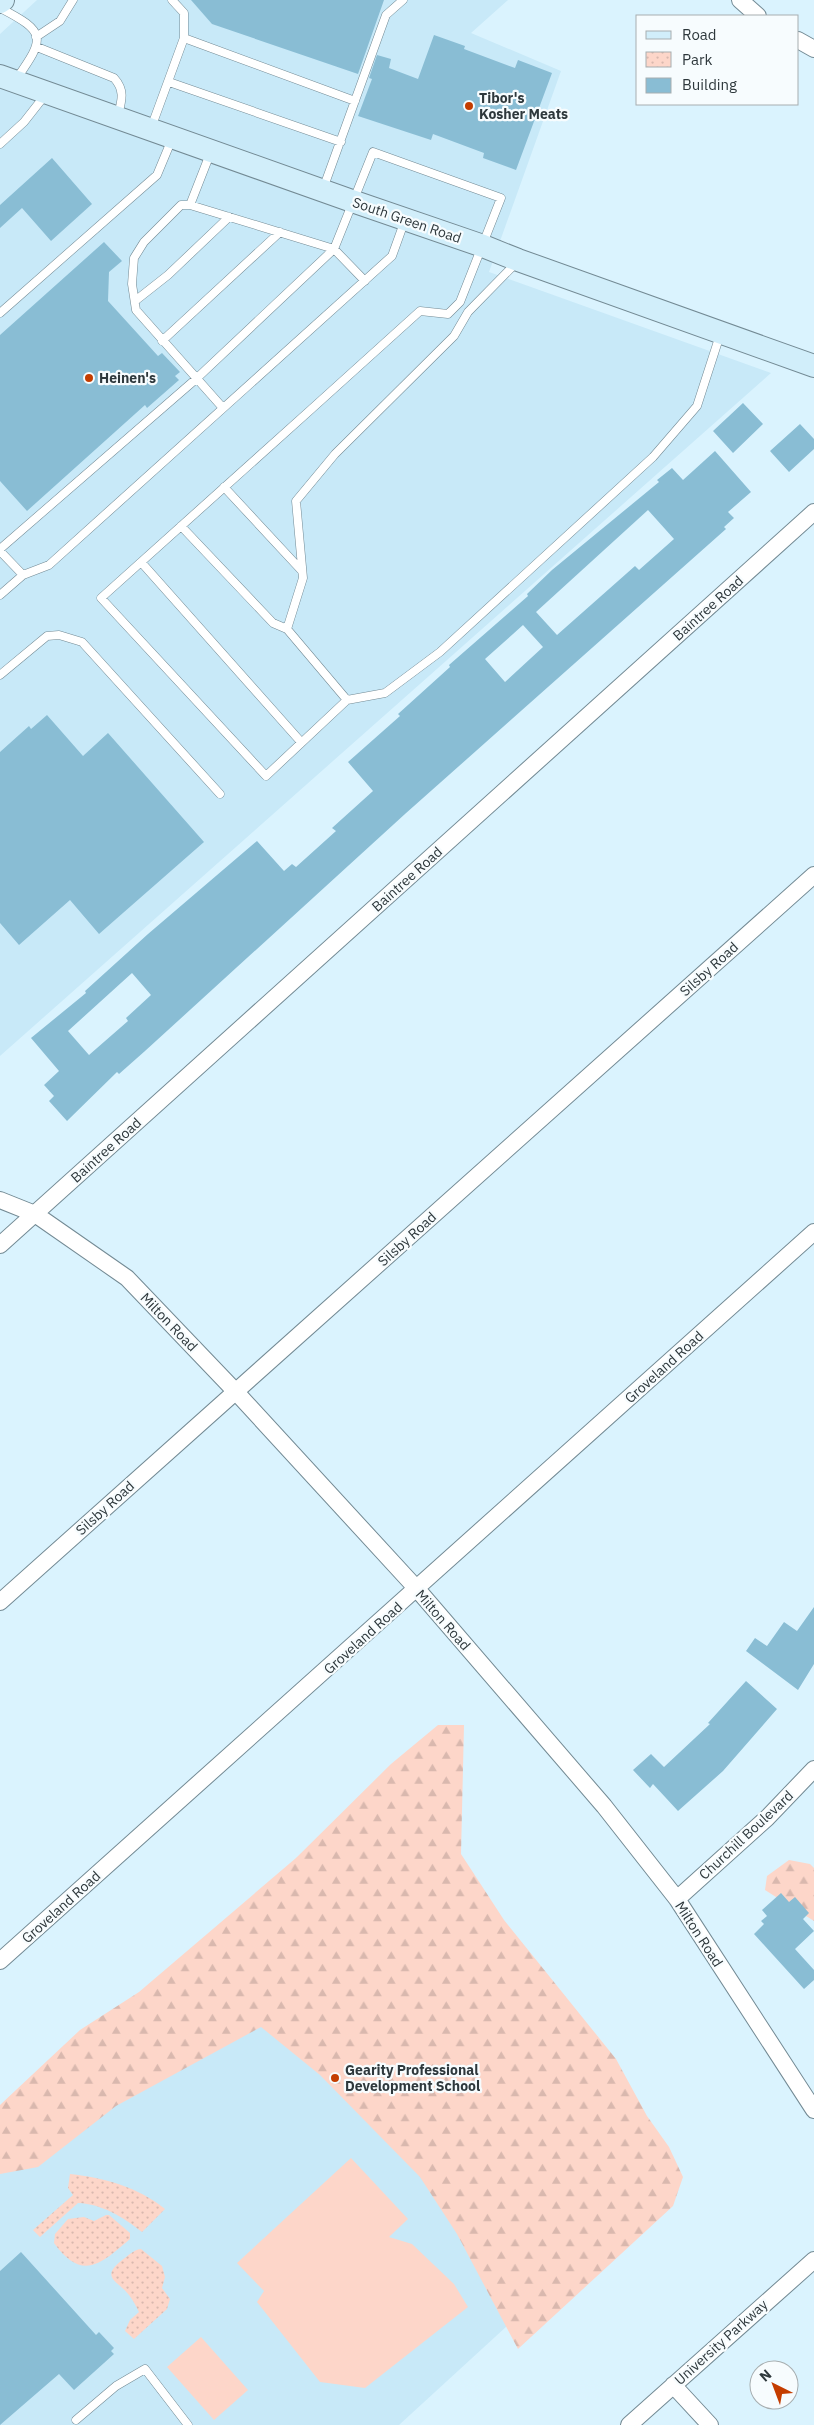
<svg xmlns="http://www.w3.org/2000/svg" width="814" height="2425" viewBox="0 0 814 2425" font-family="'IBM Plex Sans',sans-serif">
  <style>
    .built { fill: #c8e9f8 }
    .forest { fill: url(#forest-firs) }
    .park { fill: url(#park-dots) }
    .pitch { fill: #fdd6c9 }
    .building { fill: #89bdd4; fill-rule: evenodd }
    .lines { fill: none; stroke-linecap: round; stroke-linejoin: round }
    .service-casing { stroke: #738a94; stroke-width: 9 }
    .minor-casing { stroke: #738a94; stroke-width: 18 }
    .secondary-casing { stroke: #738a94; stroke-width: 24 }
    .service { stroke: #fff; stroke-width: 8 }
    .minor { stroke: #fff; stroke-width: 16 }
    .secondary { stroke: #d1eefa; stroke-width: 22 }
    .poi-dot { fill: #c43d00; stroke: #f7fcfe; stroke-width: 2 }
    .labels { text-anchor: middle; stroke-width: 4.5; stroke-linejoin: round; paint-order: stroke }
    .poi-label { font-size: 14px; font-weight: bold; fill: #2e383c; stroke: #f7fcfe; text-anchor: start }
    .street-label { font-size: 14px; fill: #2e383c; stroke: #f7fcfe }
  </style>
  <defs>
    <pattern id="forest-firs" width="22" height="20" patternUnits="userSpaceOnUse" patternTransform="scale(1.25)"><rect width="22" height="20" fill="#fdd6c9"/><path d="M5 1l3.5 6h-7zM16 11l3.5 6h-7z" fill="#d9b8ae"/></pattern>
    <pattern id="park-dots" width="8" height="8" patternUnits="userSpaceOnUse" patternTransform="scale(1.25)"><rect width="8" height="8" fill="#fdd6c9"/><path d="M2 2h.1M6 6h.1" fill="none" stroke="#d9b8ae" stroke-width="1.8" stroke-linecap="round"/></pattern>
  </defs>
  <rect width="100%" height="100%" fill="#daf3fe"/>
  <!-- built -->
  <path class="built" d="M37 0H508L471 33 561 71 489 272 771 373 0 1056V34Z
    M379 1803 664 2182 399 2425H0V2148Z"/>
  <!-- forest -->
  <path class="forest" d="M438 1725H464L461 1854 504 1920 616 2059 647 2116 669 2147 683 2177 673 2206 518 2349 457 2234 420 2177 320 2075 261 2027 116 2106 38 2167 0 2174V2105L80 2030 139 1992 296 1858 391 1764Z
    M789 1860 810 1864 814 1868V1921L765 1890 767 1876Z"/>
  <!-- park -->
  <path class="park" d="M70 2174C105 2178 138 2187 165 2209L142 2232C123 2217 102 2204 78 2203L40 2237 33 2230 73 2195 68 2188Z
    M106 2215H109L130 2233V2239C101 2264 82 2282 54 2243L55 2234 68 2219 84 2217 94 2221Z
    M141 2249 162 2266 165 2277 162 2288 170 2299 167 2309 134 2339 125 2331 130 2320 139 2312C136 2306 133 2300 129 2295 118 2281 100 2278 121 2261 128 2256 133 2250 141 2249Z"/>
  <!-- pitch -->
  <path class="pitch" d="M351 2158 408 2219 389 2237 412 2244 454 2284 468 2307 365 2388 320 2382 257 2302 264 2291 237 2263Z
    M201 2337 248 2390 214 2420 167 2367Z"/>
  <!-- building -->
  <path class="building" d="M191 0H384L358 74 212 24Z
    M434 35 465 46 464 49 515 68 518 60 552 73 516 170 483 158 484 153 433 134 431 140 358 116 372 79 369 78 377 55 391 59 389 68 418 79Z
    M52 158 92 204 51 241 22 208 0 228V205Z
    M104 242 122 261 109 272 108 301 158 356 162 353 180 372 175 376 179 380 147 408 145 405 27 511 0 481V335Z
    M743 403 763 424 733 453 713 431Z
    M800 424 814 439V449L789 472 770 451Z
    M715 451 751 492 728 512 734 518 724 527 726 529 405 814 145 1051 119 1074 117 1072 67 1121 49 1101 54 1096 44 1085 59 1071 31 1038 86 993 85 991 148 934 257 841 284 871 292 864 296 867 336 831 332 828 373 791 348 762 400 716 398 714 450 667 449 665 528 596 527 594 552 570 659 482 657 480 672 468 683 480ZM648 510 674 539 639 570 635 566 557 635 536 612ZM523 625 543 647 505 682 485 659ZM132 973 151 995 126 1018 128 1021 89 1055 68 1031Z
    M47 715 83 756 108 733 204 842 99 934 70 900 19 945 0 923V752L29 726 31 729Z
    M814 1607V1664L798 1690 746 1651 755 1638 767 1646 784 1622 797 1631Z
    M746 1681 777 1709 723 1771 678 1811 653 1784 650 1788 633 1770 651 1754 664 1767 710 1724 708 1723Z
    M781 1893 789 1902 795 1897 809 1913 803 1919 814 1931 795 1949 814 1970V1980L804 1989 754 1934 764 1924 761 1921 767 1916 762 1910Z
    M21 2252 96 2335 99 2332 114 2348 111 2351 114 2354 74 2390 59 2374 0 2425V2271Z"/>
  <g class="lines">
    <defs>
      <path id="service" d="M0 8C47 32 45 38 17 78
        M36 37 60 21 73 0
        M184 38 355 101
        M37 47 114 78C125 90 122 100 118 115
        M169 82 341 142
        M151 128 184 38V13L172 0
        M0 144 24 122 46 94
        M323 189 386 15 403 0
        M190 205 210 154
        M135 301 168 275 229 217
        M0 313 157 175 172 139
        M162 341 280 232
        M223 408 136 310 132 284 134 258 144 242 181 205H190L334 249 365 281
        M224 487 302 571
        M0 549 196 379 334 249 373 152 501 198 460 302 448 314 420 311C314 407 207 503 101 598L266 776 347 700 287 629 273 623 181 526
        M0 551 23 575
        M141 562 301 742
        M0 595 23 575 49 565 392 256 405 220
        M287 629 303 578 296 501 335 454 454 336 468 312 517 262
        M0 675 47 636 59 635 82 642 220 794
        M347 700 385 693 440 652 653 457 697 406 720 335
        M76 2420 116 2386 145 2369 188 2425"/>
      <path id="minor" d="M740 0 758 16
        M798 40 814 49
        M0 1200 35 1214 127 1278 236 1392 417 1589 604 1806 677 1899 814 2110
        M0 1245 814 512
        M0 1602 814 875
        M677 1899 767 1818 814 1769
        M0 1961 814 1232
        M673 2385 710 2425
        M629 2425 814 2260"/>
      <path id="secondary" d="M0 2 3 0
        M0 76 352 201 483 246 518 260 814 366"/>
    </defs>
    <!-- service casing -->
    <use href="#service" class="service-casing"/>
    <!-- minor casing -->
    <use href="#minor" class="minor-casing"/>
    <!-- secondary casing -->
    <use href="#secondary" class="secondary-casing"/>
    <!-- service -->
    <use href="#service" class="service"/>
    <!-- minor -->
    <use href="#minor" class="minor"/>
    <!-- secondary -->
    <use href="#secondary" class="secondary"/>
  </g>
  <!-- markers -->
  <g class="poi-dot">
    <circle cx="469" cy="106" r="5"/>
    <circle cx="89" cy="378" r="5"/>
    <circle cx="335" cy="2078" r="5"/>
  </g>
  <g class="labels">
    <!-- poi labels -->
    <g class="poi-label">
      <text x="479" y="103">Tibor's<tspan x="479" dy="16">Kosher Meats</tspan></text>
      <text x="99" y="383">Heinen's</text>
      <text x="345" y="2075">Gearity Professional<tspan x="345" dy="16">Development School</tspan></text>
    </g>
    <!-- street labels -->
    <g class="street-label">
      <text transform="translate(407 220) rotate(19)" y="5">South Green Road</text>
      <text transform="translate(708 608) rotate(-42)" y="5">Baintree Road</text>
      <text transform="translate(407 879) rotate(-42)" y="5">Baintree Road</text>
      <text transform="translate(709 969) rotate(-42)" y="5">Silsby Road</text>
      <text transform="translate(106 1150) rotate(-42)" y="5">Baintree Road</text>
      <text transform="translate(407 1239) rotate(-42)" y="5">Silsby Road</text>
      <text transform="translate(169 1322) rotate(46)" y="5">Milton Road</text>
      <text transform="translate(664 1367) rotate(-42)" y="5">Groveland Road</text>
      <text transform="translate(105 1508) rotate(-42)" y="5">Silsby Road</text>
      <text transform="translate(443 1620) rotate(49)" y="5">Milton Road</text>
      <text transform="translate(363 1638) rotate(-42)" y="5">Groveland Road</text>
      <text transform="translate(746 1835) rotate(-43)" y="5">Churchill Boulevard</text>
      <text transform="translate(61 1907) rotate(-42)" y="5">Groveland Road</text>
      <text transform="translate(699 1934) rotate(57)" y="5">Milton Road</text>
      <text transform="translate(721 2342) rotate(-42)" y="5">University Parkway</text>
    </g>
  </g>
  <!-- legend -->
  <rect x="636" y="15" width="162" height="90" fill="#f7fcfe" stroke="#a7aeb0"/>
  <rect x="646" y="31" width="25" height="8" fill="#d1eefa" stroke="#a7aeb0"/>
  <text x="682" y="40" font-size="15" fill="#2e383c">Road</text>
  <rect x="646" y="52" width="25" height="15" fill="url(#park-dots)" stroke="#a7aeb0"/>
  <text x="682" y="65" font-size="15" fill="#2e383c">Park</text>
  <rect x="646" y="78" width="25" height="15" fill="#89bdd4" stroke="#a7aeb0"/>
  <text x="682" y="90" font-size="15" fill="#2e383c">Building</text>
  <!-- north arrow -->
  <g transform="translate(774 2385) rotate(318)"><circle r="24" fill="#f7fcfe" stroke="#a7aeb0"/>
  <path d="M0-4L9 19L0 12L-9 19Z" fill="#c43d00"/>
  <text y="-8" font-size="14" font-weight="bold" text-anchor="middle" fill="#2e383c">N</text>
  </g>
</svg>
